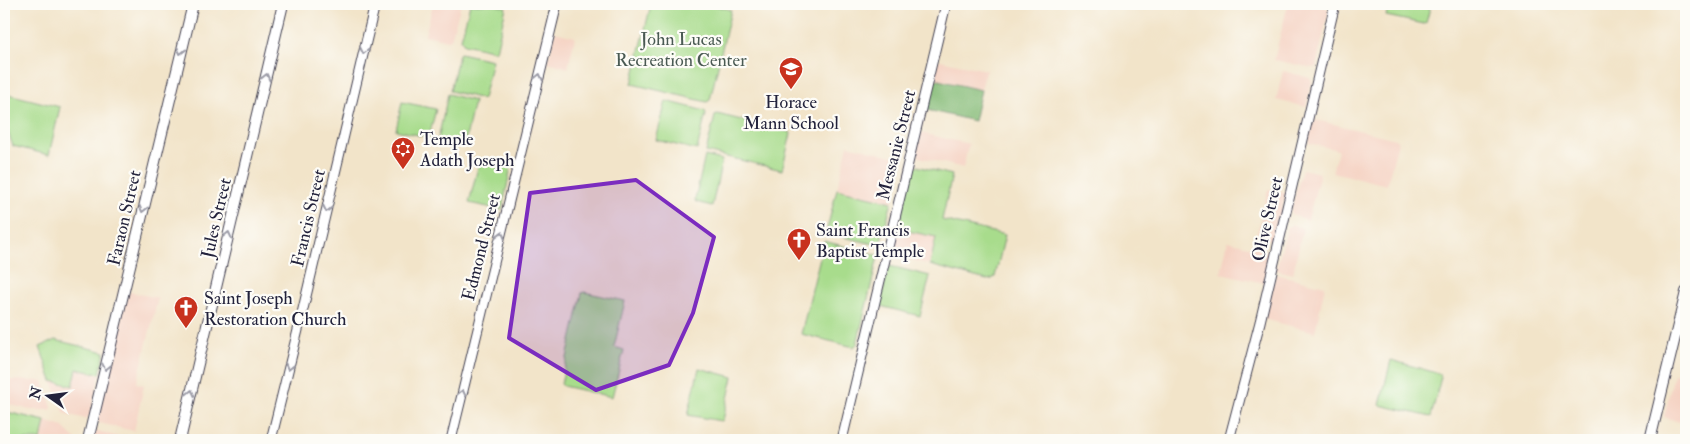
<svg xmlns="http://www.w3.org/2000/svg" width="1690" height="444" viewBox="0 0 1690 444" font-family="'IM FELL Double Pica',serif">
  <style>
    .built { fill: #f5d2c2 }
    .green { fill: #a8dc8c; stroke: #657f64 }
    .forest { fill: #86bc78; stroke: #546f5a }
    .lines { fill: none; stroke-linecap: round; stroke-linejoin: round }
    .tertiary-casing { stroke: #413f50; stroke-width: 11 }
    .secondary-casing { stroke: #413f50; stroke-width: 12 }
    .tertiary { stroke: #fff; stroke-width: 9 }
    .secondary { stroke: #fff; stroke-width: 10 }
    .oneway { stroke: #9c9ca7 }
    .marked { fill: #7b2cbf; fill-opacity: 0.2; stroke: #7b2cbf; stroke-width: 4; stroke-linejoin: round }
    .labels { text-anchor: middle; stroke-width: 4.5; stroke-linejoin: round; paint-order: stroke }
    .park-label { font-size: 18px; fill: #4a5a53; stroke: #fdfcf7 }
    .poi-label { font-size: 18px; fill: #22223b; stroke: #fdfcf7; text-anchor: start }
    .street-label { font-size: 18px; fill: #22223b; stroke: #fdfcf7 }
  </style>
  <rect width="100%" height="100%" fill="#fdfcf7"/>
  <filter id="ink" filterUnits="userSpaceOnUse"><feTurbulence type="fractalNoise" baseFrequency=".02" numOctaves="2"/><feDisplacementMap in="SourceGraphic" scale="10" xChannelSelector="R" yChannelSelector="G"/><feConvolveMatrix kernelMatrix="1 2 1 2 8 2 1 2 1" color-interpolation-filters="sRGB"/></filter>
  <filter id="wash" filterUnits="userSpaceOnUse"><feTurbulence type="fractalNoise" baseFrequency=".0096" numOctaves="4" result="noise"/><feDisplacementMap in="SourceGraphic" scale="20" xChannelSelector="R" yChannelSelector="G"/><feGaussianBlur stdDeviation="1.12" result="paint"/><feColorMatrix in="noise" values="0 0 0 0 0 0 0 0 0 0 0 0 0 0 0 0 0 1.4 0 .05"/><feComposite in="paint" operator="in"/></filter>
  <g filter="url(#wash)">
    <rect width="100%" height="100%" fill="#f2e4c9"/>
    <!-- built -->
    <path class="built" d="M433 4H461L451 39 448 40 425 35Z
      M1288 4H1314L1324 6 1329 10 1316 67 1313 68 1274 60Z
      M555 32 575 37 568 68 548 62Z
      M940 60 986 70 981 90 934 79 938 62Z
      M1283 71 1310 78 1312 81 1306 107 1276 100Z
      M1316 120 1396 139 1398 142 1387 185 1332 172 1338 150 1308 143 1312 124Z
      M921 133 969 144 963 168 919 157 917 152Z
      M848 145 901 158 902 161 892 202 837 189Z
      M1302 169 1320 173 1308 220 1295 216 1292 214 1291 211Z
      M1268 189 1286 193 1276 236 1271 240 1256 237Z
      M1292 225 1303 228 1293 274 1276 270 1287 228Z
      M898 229 936 237 930 265 893 255Z
      M1228 241 1269 251 1271 254 1264 283 1221 273Z
      M1276 274 1325 286 1315 332 1267 320 1265 318Z
      M130 292 158 298 137 383 144 385 134 431 99 423 97 419 128 293Z
      M76 369 100 374 90 415 86 419 66 414 64 412 52 381 73 386Z
      M1674 374 1686 377V424L1664 417Z
      M4 380 43 381 52 407 51 410H30L4 403Z
      M45 421 62 426 76 440H41Z
      M96 431 122 438V440H93Z"/>
    <!-- green -->
    <path class="green" d="M470 4H494L506 7 496 51 464 44 461 39Z
      M651 4H710L731 10 710 100 707 102 632 84Z
      M1389 4H1431L1426 23 1424 24 1386 16Z
      M460 53 492 60 483 99 450 91 459 54Z
      M4 93 60 107 49 155 13 146 4 122Z
      M448 94 474 101 464 147 440 141 438 139Z
      M666 101 705 111 706 114 697 150 656 140Z
      M402 102 436 109 429 137H427L396 130Z
      M717 114 790 132 791 134 782 170 706 152 715 116Z
      M705 156 722 160 712 206 696 202 695 200Z
      M480 159 507 165 511 167 502 210 469 203Z
      M917 166 952 175 942 220 1005 235 995 277 992 279 987 280 930 265 936 237 898 229 913 168Z
      M837 189 892 202 880 244 878 245 826 233Z
      M824 241 877 255 878 257 857 344 854 347 801 334Z
      M890 266 930 276 920 316 880 306 888 268Z
      M584 292 625 301 614 347 624 350 612 397 563 386 561 384 582 293Z
      M55 340 105 352 100 374 77 369 73 386 52 381 40 347Z
      M1391 360 1440 374 1441 377 1431 417 1380 405Z
      M699 368 733 377 723 420 721 421 688 415Z
      M7 412 45 421 41 440H4V427Z"/>
    <!-- forest -->
    <path class="forest" d="M934 79 981 90 974 121 927 110Z"/>
  </g>
  <g filter="url(#ink)">
    <g class="lines">
      <defs>
        <path id="tertiary" d="M271 440 299 326 375 4
          M451 440 557 4
          M842 440 946 4
          M1229 440 1260 322 1335 4"/>
        <path id="secondary" d="M88 440 193 4
          M180 440 283 4
          M1650 440 1686 292"/>
      </defs>
      <!-- tertiary casing -->
      <use href="#tertiary" class="tertiary-casing"/>
      <!-- secondary casing -->
      <use href="#secondary" class="secondary-casing"/>
      <!-- tertiary -->
      <use href="#tertiary" class="tertiary"/>
      <!-- secondary -->
      <use href="#secondary" class="secondary"/>
    </g>
    <!-- one-way arrows -->
    <defs><path id="oneway-chevron" d="M-2-3.5L2.5 0L-2 3.5" fill="none" stroke-width="1.6" stroke-linecap="round" stroke-linejoin="round" transform="scale(1.25)"/></defs>
    <g class="oneway">
      <use href="#oneway-chevron" transform="translate(181 51) rotate(104)"/>
      <use href="#oneway-chevron" transform="translate(364 51) rotate(103)"/>
      <use href="#oneway-chevron" transform="translate(266 77) rotate(-76)"/>
      <use href="#oneway-chevron" transform="translate(539 77) rotate(-77)"/>
      <use href="#oneway-chevron" transform="translate(143 209) rotate(104)"/>
      <use href="#oneway-chevron" transform="translate(327 209) rotate(103)"/>
      <use href="#oneway-chevron" transform="translate(228 235) rotate(-77)"/>
      <use href="#oneway-chevron" transform="translate(501 235) rotate(-76)"/>
      <use href="#oneway-chevron" transform="translate(106 367) rotate(103)"/>
      <use href="#oneway-chevron" transform="translate(289 367) rotate(104)"/>
      <use href="#oneway-chevron" transform="translate(191 393) rotate(-77)"/>
      <use href="#oneway-chevron" transform="translate(462 393) rotate(-77)"/>
    </g>
  </g>
  <!-- marked area -->
  <path class="marked" d="M636 180 714 237 693 313 669 365 596 390 509 338 530 193Z"/>
  <!-- icons -->
  <defs>
    <symbol id="school-pin" viewBox="-11 -11 22 30"><path d="M0 17L-7.5 6A9.5 9.5 0 1 1 7.5 6Z" fill="#c8321e" stroke="#fdfcf7"/><path d="M0-5L7-2L0 1L-7-2ZM-4 1L0 2.5L4 1V4Q0 6-4 4Z" fill="#fff"/></symbol>
    <symbol id="synagogue-pin" viewBox="-11 -11 22 30"><path d="M0 17L-7.5 6A9.5 9.5 0 1 1 7.5 6Z" fill="#c8321e" stroke="#fdfcf7"/><path d="M0-6.5L5.6 3.2H-5.6ZM0 6.5L5.6-3.2H-5.6Z" fill="#fff"/></symbol>
    <symbol id="church-pin" viewBox="-11 -11 22 30"><path d="M0 17L-7.5 6A9.5 9.5 0 1 1 7.5 6Z" fill="#c8321e" stroke="#fdfcf7"/><path d="M-1.2-6h2.4v3.5h3.3v2.4h-3.3V6h-2.4V-.1h-3.3v-2.4h3.3Z" fill="#fff"/></symbol>
  </defs>
  <g fill-rule="evenodd">
    <use href="#school-pin" x="777" y="55" width="28" height="38"/>
    <use href="#synagogue-pin" x="389" y="135" width="28" height="38"/>
    <use href="#church-pin" x="785" y="226" width="28" height="38"/>
    <use href="#church-pin" x="172" y="294" width="28" height="38"/>
  </g>
  <g class="labels">
    <!-- park labels -->
    <g class="park-label">
      <text x="681" y="45">John Lucas<tspan x="681" dy="21">Recreation Center</tspan></text>
    </g>
    <!-- poi labels -->
    <g class="poi-label">
      <text x="791" y="108" text-anchor="middle">Horace<tspan x="791" dy="21">Mann School</tspan></text>
      <text x="420" y="145">Temple<tspan x="420" dy="21">Adath Joseph</tspan></text>
      <text x="816" y="236">Saint Francis<tspan x="816" dy="21">Baptist Temple</tspan></text>
      <text x="204" y="304">Saint Joseph<tspan x="204" dy="21">Restoration Church</tspan></text>
    </g>
    <!-- street labels -->
    <g class="street-label">
      <text transform="translate(896 145) rotate(-76)" y="6">Messanie Street</text>
      <text transform="translate(124 218) rotate(-77)" y="6">Faraon Street</text>
      <text transform="translate(216 218) rotate(-77)" y="6">Jules Street</text>
      <text transform="translate(308 218) rotate(-77)" y="6">Francis Street</text>
      <text transform="translate(1267 219) rotate(-77)" y="6">Olive Street</text>
      <text transform="translate(481 247) rotate(-76)" y="6">Edmond Street</text>
    </g>
  </g>
  <!-- margin -->
  <rect width="1690" height="444" fill="none" stroke="#fdfcf7" stroke-width="20"/>
  <!-- north arrow -->
  <g transform="translate(48 396) rotate(284)" stroke="#fdfcf7" stroke-width="4" paint-order="stroke">
  <path d="M0-4L9 19L0 12L-9 19Z" fill="#22223b"/>
  <text y="-8" font-size="14" font-weight="bold" text-anchor="middle" fill="#22223b">N</text>
  </g>
</svg>
